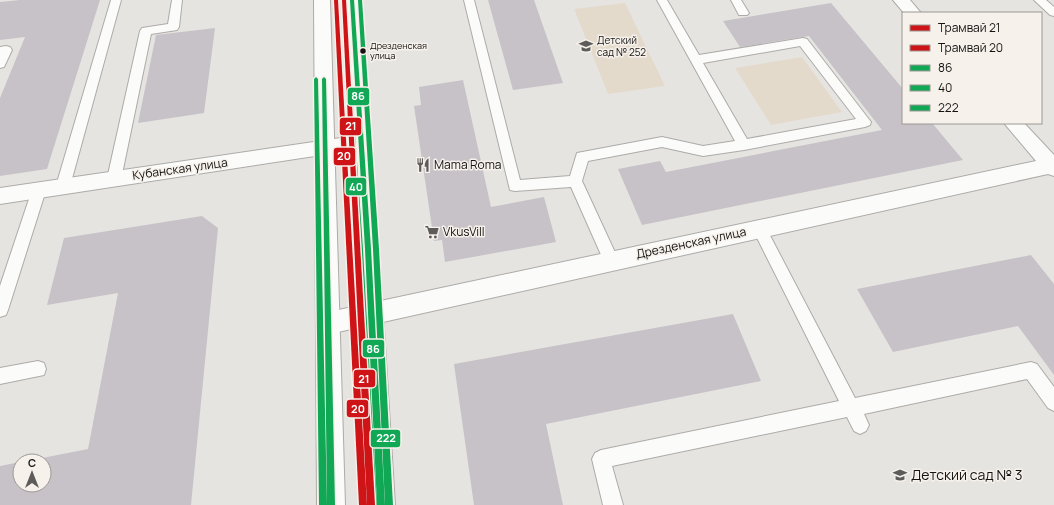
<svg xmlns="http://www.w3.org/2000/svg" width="1054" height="505" viewBox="0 0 1054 505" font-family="Manrope,sans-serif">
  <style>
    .green { fill: #e4dacc }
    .building { fill: #c7c2c8 }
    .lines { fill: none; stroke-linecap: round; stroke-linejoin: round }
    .lane-casing { stroke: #adaba8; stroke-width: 2 }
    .street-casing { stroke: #adaba8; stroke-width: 2 }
    .primary-casing { stroke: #adaba8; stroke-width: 2 }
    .lane { fill: #fbfbfa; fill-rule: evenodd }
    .street { fill: #fbfbfa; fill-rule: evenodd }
    .primary { fill: #fbfbfa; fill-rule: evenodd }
    .bus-1-casing { stroke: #f6f1eb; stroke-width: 3 }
    .bus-2-casing { stroke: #f6f1eb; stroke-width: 3 }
    .bus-3-casing { stroke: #f6f1eb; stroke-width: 3 }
    .bus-1 { fill: #10a855; fill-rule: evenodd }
    .bus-2 { fill: #10a855; fill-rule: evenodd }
    .bus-3 { fill: #10a855; fill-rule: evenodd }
    .tram-1-casing { stroke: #f6f1eb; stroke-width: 3 }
    .tram-2-casing { stroke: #f6f1eb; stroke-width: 3 }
    .tram-1 { fill: #ce1417; fill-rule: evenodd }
    .tram-2 { fill: #ce1417; fill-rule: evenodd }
    .bus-dot { fill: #141311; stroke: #f6f1eb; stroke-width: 1.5 }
    .labels { text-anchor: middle; stroke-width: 3; stroke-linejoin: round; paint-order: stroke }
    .far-bus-label { font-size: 9px; fill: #141311; stroke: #f6f1eb; text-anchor: start }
    .far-poi-label { font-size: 10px; fill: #141311; stroke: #f6f1eb; text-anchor: start }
    .poi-label { font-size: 12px; fill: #141311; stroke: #f6f1eb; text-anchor: start }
    .street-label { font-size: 12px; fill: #141311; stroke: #f6f1eb }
    .near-poi-label { font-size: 14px; fill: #141311; stroke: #f6f1eb; text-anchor: start }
    .line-badge { stroke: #f6f1eb; stroke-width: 1.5 }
    .badge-label { font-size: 11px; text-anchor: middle; font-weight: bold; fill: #fff }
  </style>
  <rect width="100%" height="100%" fill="#e6e4e1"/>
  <!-- green -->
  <path class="green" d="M625 3 665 86 608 94 574 9Z
    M802 57 842 112 771 125 735 68Z"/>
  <!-- building -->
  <path class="building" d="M20 0H100L47 169 0 176V98L25 37 0 40V2Z
    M488 0H534L563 83 513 90Z
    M831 3 903 89V123H932L963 160 642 225 618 169 660 161 666 172 882 130 809 36 740 47 723 21Z
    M215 28 204 113 138 123 156 35Z
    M463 80 491 207 544 197 556 242 445 262 442 240 434 241 414 106 421 105 419 87Z
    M202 216 218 228 191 505H0V466L20 462V485H44V461H27L88 449 118 293 47 305 64 238Z
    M1031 255 1054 284V375L1018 326 893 352 857 289Z
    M733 314 761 381 546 424 563 505H474L454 364Z"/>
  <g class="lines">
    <defs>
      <path id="lane" d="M111 0H121L70 186 68 190 63 191 58 190 56 186Z
        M172 0H182L179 27 177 30 151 34 121 179 119 183 114 184 109 183 107 179 140 31 142 28 168 24Z
        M464 0H474L520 180 570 176 577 153 662 137 703 146 735 141 657 0H667L699 55 803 38 807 39 871 122 870 125 865 127 744 150 703 156 662 147 588 161 582 181 619 261 616 266 611 267 606 266 571 187 515 191 510 190ZM800 46 856 119 747 139 703 63Z
        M731 0H741L749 13 747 15H739Z
        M1034 0H1046L1054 7V16L1050 15Z
        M6 46 10 47 12 50 4 67 0 68V47Z
        M39 184 44 186 46 190 8 310 6 315 0 317V286L32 190 34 186Z
        M759 222 764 224 855 398 1031 362 1037 364 1054 387V411L1048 408 1027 379 864 414 869 425 866 431 860 434 854 431 847 417 612 466 623 505H603L592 459 595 453 601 450 839 401 752 228 754 224Z
        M38 361 44 363 46 369 44 375 0 384V368Z"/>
      <path id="street" d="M893 0H910L921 13H904Z
        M1004 123H1024L1054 155V176L1048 174 329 334 321 331 317 323 321 315 329 312 1036 161Z
        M361 135 368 137 371 142 368 147 361 149 0 204V188Z"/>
      <path id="primary" d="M314 0H330L345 505H317Z
        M344 0H360L379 249 395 505H367L357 249Z"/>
    </defs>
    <!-- lane casing -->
    <use href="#lane" class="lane-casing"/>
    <!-- street casing -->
    <use href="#street" class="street-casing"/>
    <!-- primary casing -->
    <use href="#primary" class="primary-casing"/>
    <!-- lane -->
    <use href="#lane" class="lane"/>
    <!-- street -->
    <use href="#street" class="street"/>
    <!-- primary -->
    <use href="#primary" class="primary"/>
    <defs>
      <path id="bus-1" d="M350 0H354L371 249 385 505H377L365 249Z
        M324 77 326 79 335 505H327L322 79Z"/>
      <path id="bus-2" d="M343 0 346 1 363 249 377 505H369L357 249 342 1Z
        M316 77 318 79 327 505H319L314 79Z"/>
      <path id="bus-3" d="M358 0H362L379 249 393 505H385L373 249Z"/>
    </defs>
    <!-- bus-1 casing -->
    <use href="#bus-1" class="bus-1-casing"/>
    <!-- bus-2 casing -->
    <use href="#bus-2" class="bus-2-casing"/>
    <!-- bus-3 casing -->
    <use href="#bus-3" class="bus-3-casing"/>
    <!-- bus-1 -->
    <use href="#bus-1" class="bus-1"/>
    <!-- bus-2 -->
    <use href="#bus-2" class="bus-2"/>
    <!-- bus-3 -->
    <use href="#bus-3" class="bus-3"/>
    <defs>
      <path id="tram-1" d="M342 0H346L375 505H367Z"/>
      <path id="tram-2" d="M334 0H338L367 505H359Z"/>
    </defs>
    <!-- tram-1 casing -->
    <use href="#tram-1" class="tram-1-casing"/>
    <!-- tram-2 casing -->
    <use href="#tram-2" class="tram-2-casing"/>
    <!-- tram-1 -->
    <use href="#tram-1" class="tram-1"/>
    <!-- tram-2 -->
    <use href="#tram-2" class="tram-2"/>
  </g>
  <!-- icons -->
  <defs>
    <symbol id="school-bare" viewBox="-9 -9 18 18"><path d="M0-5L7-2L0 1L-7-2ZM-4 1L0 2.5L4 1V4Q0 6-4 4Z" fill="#5e5c5a" stroke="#f6f1eb" stroke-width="2.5" paint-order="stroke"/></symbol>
    <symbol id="restaurant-bare" viewBox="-9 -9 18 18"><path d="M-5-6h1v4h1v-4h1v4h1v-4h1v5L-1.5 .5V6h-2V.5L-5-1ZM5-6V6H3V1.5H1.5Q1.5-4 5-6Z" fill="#5e5c5a" stroke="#f6f1eb" stroke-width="2.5" paint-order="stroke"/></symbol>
    <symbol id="supermarket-bare" viewBox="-9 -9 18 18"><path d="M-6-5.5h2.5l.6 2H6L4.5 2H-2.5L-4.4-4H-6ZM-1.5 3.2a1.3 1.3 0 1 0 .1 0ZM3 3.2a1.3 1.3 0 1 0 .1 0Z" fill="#5e5c5a" stroke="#f6f1eb" stroke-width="2.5" paint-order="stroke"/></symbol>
  </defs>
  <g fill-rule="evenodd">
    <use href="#school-bare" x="576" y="36" width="20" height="20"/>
    <use href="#restaurant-bare" x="413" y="155" width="20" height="20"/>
    <use href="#supermarket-bare" x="422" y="222" width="20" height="20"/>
    <use href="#school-bare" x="890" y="465" width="20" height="20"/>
  </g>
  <!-- markers -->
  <circle class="bus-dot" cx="363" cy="51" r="3.5"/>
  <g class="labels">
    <!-- far-bus labels -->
    <g class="far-bus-label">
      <text x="370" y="49">Дрезденская<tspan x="370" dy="10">улица</tspan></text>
    </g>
    <!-- far-poi labels -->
    <g class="far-poi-label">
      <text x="597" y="44">Детский<tspan x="597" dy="12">сад № 252</tspan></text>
    </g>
    <!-- poi labels -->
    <g class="poi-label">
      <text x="434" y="169">Mama Roma</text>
      <text x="443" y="236">VkusVill</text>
    </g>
    <!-- street labels -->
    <g class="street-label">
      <text transform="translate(180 169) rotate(-8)" y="4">Кубанская улица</text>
      <text transform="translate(691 243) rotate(-12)" y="4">Дрезденская улица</text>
    </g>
    <!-- near-poi labels -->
    <g class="near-poi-label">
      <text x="911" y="480">Детский сад № 3</text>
    </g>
  </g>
  <g class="line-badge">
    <rect x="347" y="87" width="23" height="19" rx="4" fill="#10a855"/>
    <rect x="339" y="117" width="23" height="19" rx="4" fill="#ce1417"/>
    <rect x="333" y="147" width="23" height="19" rx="4" fill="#ce1417"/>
    <rect x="345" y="177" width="22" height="19" rx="4" fill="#10a855"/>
    <rect x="362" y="339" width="23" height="19" rx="4" fill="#10a855"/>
    <rect x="353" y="369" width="23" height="19" rx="4" fill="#ce1417"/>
    <rect x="346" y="399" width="23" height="19" rx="4" fill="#ce1417"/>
    <rect x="370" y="429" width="31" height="19" rx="4" fill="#10a855"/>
  </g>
  <g class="badge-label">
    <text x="358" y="100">86</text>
    <text x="351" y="130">21</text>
    <text x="344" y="160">20</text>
    <text x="356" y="191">40</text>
    <text x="373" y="353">86</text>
    <text x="364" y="383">21</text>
    <text x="358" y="413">20</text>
    <text x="386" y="442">222</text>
  </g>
  <!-- legend -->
  <rect x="902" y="12" width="140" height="112" fill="#f6f1eb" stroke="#9c9894"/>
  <rect x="910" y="25" width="20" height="6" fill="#ce1417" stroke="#9c9894"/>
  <text x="938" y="32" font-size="12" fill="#141311">Трамвай 21</text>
  <rect x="910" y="45" width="20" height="6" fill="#ce1417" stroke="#9c9894"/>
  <text x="938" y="52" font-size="12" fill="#141311">Трамвай 20</text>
  <rect x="910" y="65" width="20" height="6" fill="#10a855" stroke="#9c9894"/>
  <text x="938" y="72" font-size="12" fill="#141311">86</text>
  <rect x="910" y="85" width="20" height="6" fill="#10a855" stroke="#9c9894"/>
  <text x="938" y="92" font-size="12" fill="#141311">40</text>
  <rect x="910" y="105" width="20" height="6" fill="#10a855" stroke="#9c9894"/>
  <text x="938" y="112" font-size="12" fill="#141311">222</text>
  <!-- north arrow -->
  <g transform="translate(32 473)"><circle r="19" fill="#f6f1eb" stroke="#9c9894"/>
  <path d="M0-3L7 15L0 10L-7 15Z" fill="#5e5c5a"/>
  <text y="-6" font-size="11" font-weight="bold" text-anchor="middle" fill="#141311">С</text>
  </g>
</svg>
